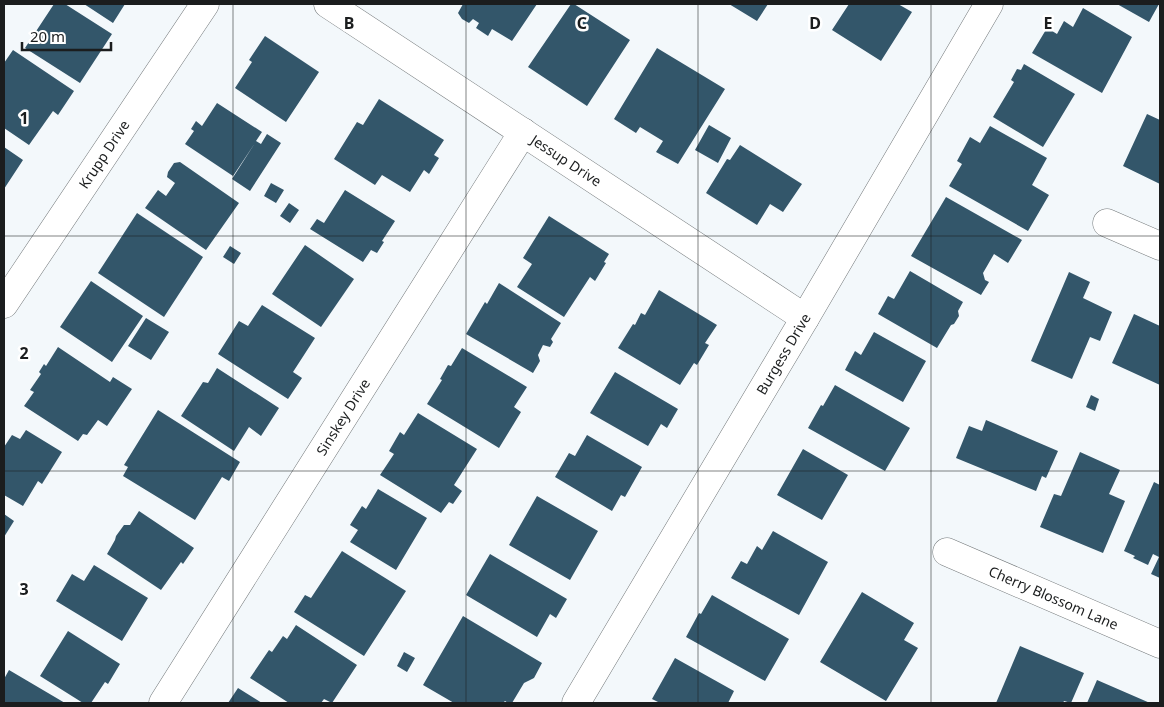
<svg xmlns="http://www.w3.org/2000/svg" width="1164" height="707" viewBox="0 0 1164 707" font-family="'Noto Sans',sans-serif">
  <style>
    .building { fill: #33566a }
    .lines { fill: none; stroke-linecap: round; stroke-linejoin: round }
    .street-casing { stroke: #74797b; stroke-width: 29 }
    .street { stroke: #fff; stroke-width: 28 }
    .grid { fill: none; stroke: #1b1d1e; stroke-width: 1; stroke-opacity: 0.55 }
    .labels { text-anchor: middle; stroke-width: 5; stroke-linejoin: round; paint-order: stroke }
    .street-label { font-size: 14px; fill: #1b1d1e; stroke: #fff }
    .grid-label { font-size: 16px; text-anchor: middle; font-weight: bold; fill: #1b1d1e; stroke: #fff; stroke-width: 5; stroke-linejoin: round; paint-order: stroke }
  </style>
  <rect width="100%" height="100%" fill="#f3f8fb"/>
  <!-- building -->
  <path class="building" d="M54 4H65L112 34 80 83 25 48Z
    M84 4H125L113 23Z
    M463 4H537L512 41 492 29 488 36 476 28 479 23 473 19 469 23 462 19 458 13Z
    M571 4H574L630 40 587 106 528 67Z
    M729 4H768L757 21Z
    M849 4H898L912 12 881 61 832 30Z
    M1117 4H1159L1149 22Z
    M1083 8 1132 37 1102 93 1032 53 1047 28 1057 34 1064 21 1073 27Z
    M265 36 319 72 286 122 235 88 252 62 249 60Z
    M657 48 725 89 678 164 656 152 663 141 640 127 636 133 614 119Z
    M13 50 74 91 58 115 53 111 29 145 4 128V63Z
    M1024 64 1075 94 1043 147 993 117 1014 82 1011 80 1017 69 1021 70Z
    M379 99 444 140 434 155 439 158 429 174 424 170 410 192 382 175 375 185 334 159 357 122 363 125Z
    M217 103 262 132 256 141 261 144 267 134 281 143 250 191 232 179 255 143 233 176 185 144 194 131 191 129 196 121 202 126Z
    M1147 114 1160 120V184L1123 166Z
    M709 125 731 138 718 163 695 150Z
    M990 126 1047 158 1032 185 1049 195 1028 231 949 186 962 164 957 161 970 137 980 143Z
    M740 145 802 184 783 212 770 204 757 225 706 193 727 159 730 160Z
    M4 147 23 160 4 189Z
    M180 162 239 203 206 250 145 208 158 190 166 196 175 183 167 177 168 172 174 163Z
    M271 183 284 190 276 203 264 196Z
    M345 190 395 221 382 241 384 242 377 253 371 250 363 262 310 229 317 219 324 223Z
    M946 197 1022 240 1008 263 994 254 983 273 985 280 989 282 981 295 911 256Z
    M289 203 299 210 290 223 280 216Z
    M137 213 203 257 164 317 98 273Z
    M549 216 609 254 604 262 606 263 595 281 590 277 564 317 517 287 532 264 523 258Z
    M305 245 354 279 321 327 272 294Z
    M230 246 241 253 234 264 223 257Z
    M910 271 963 302 958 311 959 316 954 324 951 325 937 348 878 314 888 296 894 299Z
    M1069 272 1090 282 1083 298 1112 312 1100 341 1090 337 1072 379 1031 361Z
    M91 281 143 316 112 362 60 327Z
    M499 283 561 323 551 339 553 342 550 347 543 345 538 355 540 361 533 373 466 334 485 302 487 304Z
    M659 290 717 325 705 343 709 345 697 365 694 363 680 385 618 348 633 324 635 325 641 313 645 315Z
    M262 305 315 338 293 372 302 378 288 399 218 354 239 321 248 326Z
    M1134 314 1160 326V385L1112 363Z
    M146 318 169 332 151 360 128 346Z
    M874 332 926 361 903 402 845 370 855 351 861 355Z
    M58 347 110 382 113 377 132 389 107 426 98 420 87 435 83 434 78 441 24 406 34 392 30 390 41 374 39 372 44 364 46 366Z
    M462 348 527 387 514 407 521 412 499 448 427 404 442 380 440 379 448 365 451 366Z
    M217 368 279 408 261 436 249 427 234 451 181 416 203 382 208 383Z
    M615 372 678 409 667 428 661 424 648 446 590 413Z
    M835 385 910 428 885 471 808 428 821 405 823 406Z
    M1091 395 1099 399 1095 411 1086 407Z
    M158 410 240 462 229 481 222 477 195 520 123 476 128 467 124 465Z
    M418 413 477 449 454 485 462 491 453 504 449 502 441 513 380 475 394 454 389 451 400 432 404 435Z
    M986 420 1058 451 1046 478 1042 476 1036 491 956 458 969 426 982 431Z
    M26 430 62 452 42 484 38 481 23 506 4 495V447L12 435 20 439Z
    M587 435 642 467 625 497 621 495 612 511 555 477 569 453 575 456Z
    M803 449 848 475 822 520 777 495Z
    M1080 452 1120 470 1109 494 1125 501 1103 553 1040 527 1054 494 1061 496Z
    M1154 482 1160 485V578L1151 574 1159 557 1153 554 1148 565 1133 558 1135 556 1124 551Z
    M378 489 427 518 396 570 350 542 358 530 350 525 362 506 366 509Z
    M537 496 598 531 570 580 509 545Z
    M139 511 194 548 183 564 181 562 161 590 107 554 115 540 116 536 124 525H130Z
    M4 514 14 521 4 537Z
    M773 531 828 562 799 615 731 578 741 561 747 564 757 546 762 550Z
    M342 551 406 591 364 656 294 612 305 595 311 598Z
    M490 554 567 599 556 618 550 614 537 637 466 595Z
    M94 565 148 598 122 641 56 601 72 574 84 581Z
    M862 592 914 623 904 640 918 648 886 701 820 662Z
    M712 595 789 639 765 681 686 637 699 613 701 614Z
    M463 616 542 663 534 678 524 683 512 703H508L505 701 503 703H454L423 685Z
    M296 625 357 665 332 703 324 699 321 703H289L250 678 269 650 272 652 283 636 287 639Z
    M68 631 120 664 108 684 105 682 91 703H83L40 676Z
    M1020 646 1084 673 1071 703 1064 701 1063 703H996Z
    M404 652 415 658 407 672 397 666Z
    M675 658 734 691 728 703H660L652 699Z
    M9 670 65 703H4V679Z
    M1097 680 1150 703H1087Z
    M238 688 262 703H228Z"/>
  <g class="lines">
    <defs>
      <g id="street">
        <path id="s1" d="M328 4 805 318"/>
        <path d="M1107 223 1160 246"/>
        <path id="s2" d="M4 304 205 4"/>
        <path id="s3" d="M947 552 1160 644"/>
        <path id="s4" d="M163 703 523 132"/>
        <path id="s5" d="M576 703 805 318 989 4"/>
      </g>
    </defs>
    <!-- street casing -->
    <use href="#street" class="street-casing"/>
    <!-- street -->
    <use href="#street" class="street"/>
  </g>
  <!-- grid -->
  <path class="grid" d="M233 4V703M466 4V703M698 4V703M931 4V703M4 236H1160M4 471H1160"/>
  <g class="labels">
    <!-- street labels -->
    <g class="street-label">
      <text dy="5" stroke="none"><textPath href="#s2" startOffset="180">Krupp Drive</textPath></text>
      <text dy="5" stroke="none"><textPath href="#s1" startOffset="285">Jessup Drive</textPath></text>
      <text dy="5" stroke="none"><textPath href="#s5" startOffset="406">Burgess Drive</textPath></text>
      <text dy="5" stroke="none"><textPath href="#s4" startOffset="338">Sinskey Drive</textPath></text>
      <text dy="5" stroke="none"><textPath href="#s3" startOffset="116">Cherry Blossom Lane</textPath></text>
    </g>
  </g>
  <g class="grid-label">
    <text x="349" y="29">B</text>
    <text x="582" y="29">C</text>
    <text x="815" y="29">D</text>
    <text x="1048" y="29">E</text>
    <text x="24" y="124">1</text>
    <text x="24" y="359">2</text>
    <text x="24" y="595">3</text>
  </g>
  <!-- border -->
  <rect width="1164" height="707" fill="none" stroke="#1b1d1e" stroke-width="10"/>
  <!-- scale -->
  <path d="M22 42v8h89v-8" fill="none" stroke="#1b1d1e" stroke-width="2.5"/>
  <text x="30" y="42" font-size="15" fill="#1b1d1e" stroke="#ffffff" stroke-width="4" paint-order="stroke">20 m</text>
</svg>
